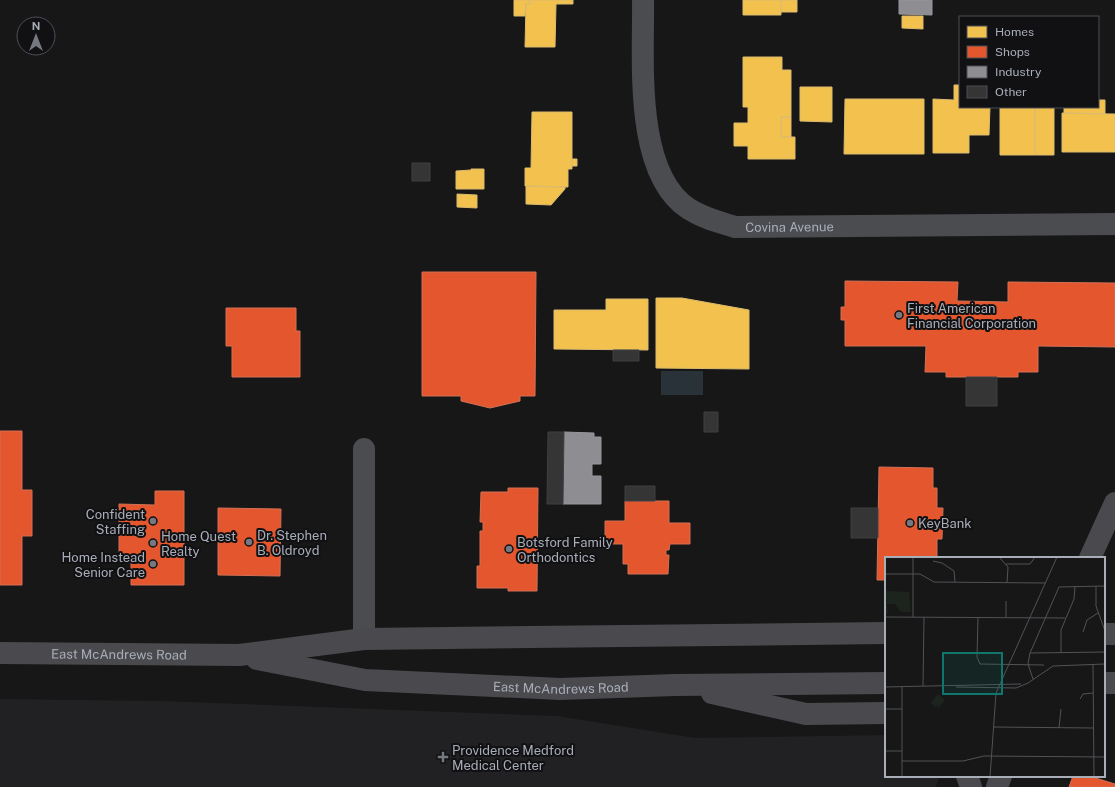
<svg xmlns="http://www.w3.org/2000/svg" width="1115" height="787" viewBox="0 0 1115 787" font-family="'Public Sans',sans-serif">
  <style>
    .built { fill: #212123 }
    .water { fill: #2a3239 }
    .homes { fill: #f2c14e; stroke: #dcbb6e }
    .shops { fill: #e4572e; stroke: #d27157 }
    .industry { fill: #8d8d92; stroke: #95979d }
    .building { fill: #353536; stroke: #3f4043 }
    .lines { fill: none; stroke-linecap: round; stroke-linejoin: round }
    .street { stroke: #4b4c50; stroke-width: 22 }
    .secondary { stroke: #4a4a4e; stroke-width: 22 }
    .poi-dot { fill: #757880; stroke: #111113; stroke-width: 1.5 }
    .labels { text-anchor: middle; stroke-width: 4; stroke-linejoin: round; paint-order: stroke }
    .street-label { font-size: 13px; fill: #a8adb8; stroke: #111113 }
    .poi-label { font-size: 13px; fill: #a8adb8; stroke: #111113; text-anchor: start }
    .inset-road { fill: none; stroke: #515357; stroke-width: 1 }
    .view { fill: #0f766e; fill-opacity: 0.15; stroke: #0f766e; stroke-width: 2 }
    .inset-edge { fill: none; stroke: #a8adb8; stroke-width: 2 }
  </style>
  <rect width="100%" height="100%" fill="#171717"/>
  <!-- built -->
  <path class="built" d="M0 699 161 701 557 716 695 738 886 735V776H939L936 787H0Z"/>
  <!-- water -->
  <path class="water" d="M661 371H703V395H661Z"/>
  <!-- homes -->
  <path class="homes" d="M514 0H530V4H526L525 16H514Z
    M530 0H573V4H556L555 47H525L526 4H530Z
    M743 0H781V15H743Z
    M781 0H797V12H781Z
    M902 16H923V29L902 28Z
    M743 57H782V70H791V117H781V137H795V159H748V146H734V123H748V107H743Z
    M954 85H960V107H990L989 135H969V153H933V99L954 100Z
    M800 87H832V122L800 121Z
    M845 99H924V154H844Z
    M1098 100H1105V114L1064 113V107H1098Z
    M1000 107H1035V155H1000Z
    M1035 107H1054V155H1035Z
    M532 112H572V169H568V187L525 186V168H531Z
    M1062 113 1115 114V152H1062Z
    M781 117H791V137H781Z
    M572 159H577V166H572Z
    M471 169H484V189H456V171L471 170Z
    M526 186 565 187V189L551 205 526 204Z
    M457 194 477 195V208L457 207Z
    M656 298H682L749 310V369L656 368Z
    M606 299H648V350L554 349V310H606Z"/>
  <!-- shops -->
  <path class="shops" d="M422 272H536L535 396H520V401L490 408 461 401V396H422Z
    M845 281 958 282 957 301 1008 302V282L1115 283V347L1038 346V372H1018V377H946V372H925L926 346H845V320H841V307H845Z
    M226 308H296V331H300V377H232V346H226Z
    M0 431H22V490H32V536H22V585H0Z
    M879 467 933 468V488H937V508H943L942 539H937V558H886V580H877Z
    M508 488H538L537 591H508V588H477V566H480V531H483V522H480L481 492H508Z
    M155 491H184V585H131V560H119V504L155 505Z
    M625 501H669V523H690V544H670L669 550H666V555H669L668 574H628V564H623V544H605V521H625Z
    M218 508 281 509 280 576 218 575Z
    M1073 776H1089L1115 784V787H1069Z"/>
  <!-- industry -->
  <path class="industry" d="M899 0H932V15L899 14Z
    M564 432 594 433V437H601V464H592V476H601V504H563Z"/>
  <!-- building -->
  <path class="building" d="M412 163H430V181H412Z
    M613 350H639V361H613Z
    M966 377H997V406H966Z
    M704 412H718V432H704Z
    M548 432H564L563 504H547Z
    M625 486H655V501H625Z
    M851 508H878V538H851Z"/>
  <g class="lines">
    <!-- street -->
    <g class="street">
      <path id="s1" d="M643 0C644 58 633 173 689 209 703 218 719 222 735 227L1115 224"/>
      <path d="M364 449V639"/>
    </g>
    <!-- secondary -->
    <g class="secondary">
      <path d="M1090 558 1115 503"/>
      <path d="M1104 634H1115"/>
      <path id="s2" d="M0 653 239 655 364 639 886 633"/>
      <path id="s3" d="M257 659 365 680 560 689 675 685 886 683"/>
      <path d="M1104 683H1115"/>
      <path d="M712 693 806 714 886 713"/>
      <path d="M967 776 971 787"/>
      <path d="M997 787 1001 776"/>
    </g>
  </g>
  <!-- markers -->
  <g class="poi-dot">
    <circle cx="899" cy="315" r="4"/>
    <circle cx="153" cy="521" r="4"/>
    <circle cx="910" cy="523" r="4"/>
    <circle cx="249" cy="542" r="4"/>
    <circle cx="153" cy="543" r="4"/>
    <circle cx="509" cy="549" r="4"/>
    <circle cx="153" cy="564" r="4"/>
    <path d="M441 751h4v4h4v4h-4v4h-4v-4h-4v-4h4z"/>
  </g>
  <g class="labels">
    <!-- street labels -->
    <g class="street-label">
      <text dy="5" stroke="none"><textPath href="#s1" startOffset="326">Covina Avenue</textPath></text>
      <text dy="5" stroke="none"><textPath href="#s2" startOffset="119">East McAndrews Road</textPath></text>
      <text dy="5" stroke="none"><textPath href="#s3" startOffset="306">East McAndrews Road</textPath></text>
    </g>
    <!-- poi labels -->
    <g class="poi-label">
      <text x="907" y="313">First American<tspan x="907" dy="15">Financial Corporation</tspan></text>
      <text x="145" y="519" text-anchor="end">Confident<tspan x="145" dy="15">Staffing</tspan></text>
      <text x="918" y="528">KeyBank</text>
      <text x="257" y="540">Dr. Stephen<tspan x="257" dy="15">B. Oldroyd</tspan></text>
      <text x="161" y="541">Home Quest<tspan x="161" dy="15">Realty</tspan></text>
      <text x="517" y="547">Botsford Family<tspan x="517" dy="15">Orthodontics</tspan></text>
      <text x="145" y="562" text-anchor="end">Home Instead<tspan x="145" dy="15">Senior Care</tspan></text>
      <text x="452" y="755">Providence Medford<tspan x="452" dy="15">Medical Center</tspan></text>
    </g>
  </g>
  <!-- overview -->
  <g transform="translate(885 557)">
    <rect width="220" height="220" fill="#171717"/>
    <path d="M0 30 2 34 24 35 26 55H16L10 47H2L3 57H0V43L2 45V43L0 42ZM53 137 60 143 53 151 52 148 51 151 46 146Z" fill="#1d241e"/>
    <path class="inset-road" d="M28 0V60M114 0 123 10 122 26M48 4 57 6 69 14 70 25M121 7H145L150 0M0 17H35L49 25 160 26M211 29V49L220 74M0 60 180 61M93 60 92 100 95 107 159 108M121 60V44M198 75 202 63 213 56M145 96 220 95M176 96V73L189 42 190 30M208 107 209 220M148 122 143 107 145 96 174 30 220 29M38 129 39 60M0 130 136 127M17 130V220M71 130 131 131 143 126 168 109 220 107M195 142 198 137 208 136M0 152H17M109 170 208 171M174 171 176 152M0 194H17M17 204H78L99 199 220 200M105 220 111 136 172 0"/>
    <path class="view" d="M58 96H117V137H58Z"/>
    <rect width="220" height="220" class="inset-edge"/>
  </g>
  <!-- legend -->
  <rect x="959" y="16" width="140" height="92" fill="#111113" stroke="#4d4f55"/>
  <rect x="967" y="26" width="20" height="12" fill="#f2c14e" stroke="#4d4f55"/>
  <text x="995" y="36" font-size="12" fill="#a8adb8">Homes</text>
  <rect x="967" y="46" width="20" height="12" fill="#e4572e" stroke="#4d4f55"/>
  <text x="995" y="56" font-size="12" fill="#a8adb8">Shops</text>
  <rect x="967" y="66" width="20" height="12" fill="#8d8d92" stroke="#4d4f55"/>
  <text x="995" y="76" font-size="12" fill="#a8adb8">Industry</text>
  <rect x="967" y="86" width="20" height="12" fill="#353536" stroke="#4d4f55"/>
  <text x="995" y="96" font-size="12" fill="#a8adb8">Other</text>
  <!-- north arrow -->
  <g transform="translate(36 36)"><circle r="19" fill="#111113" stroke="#4d4f55"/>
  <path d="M0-3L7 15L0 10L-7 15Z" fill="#757880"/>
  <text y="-6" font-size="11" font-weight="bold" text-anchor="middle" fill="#a8adb8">N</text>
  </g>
</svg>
